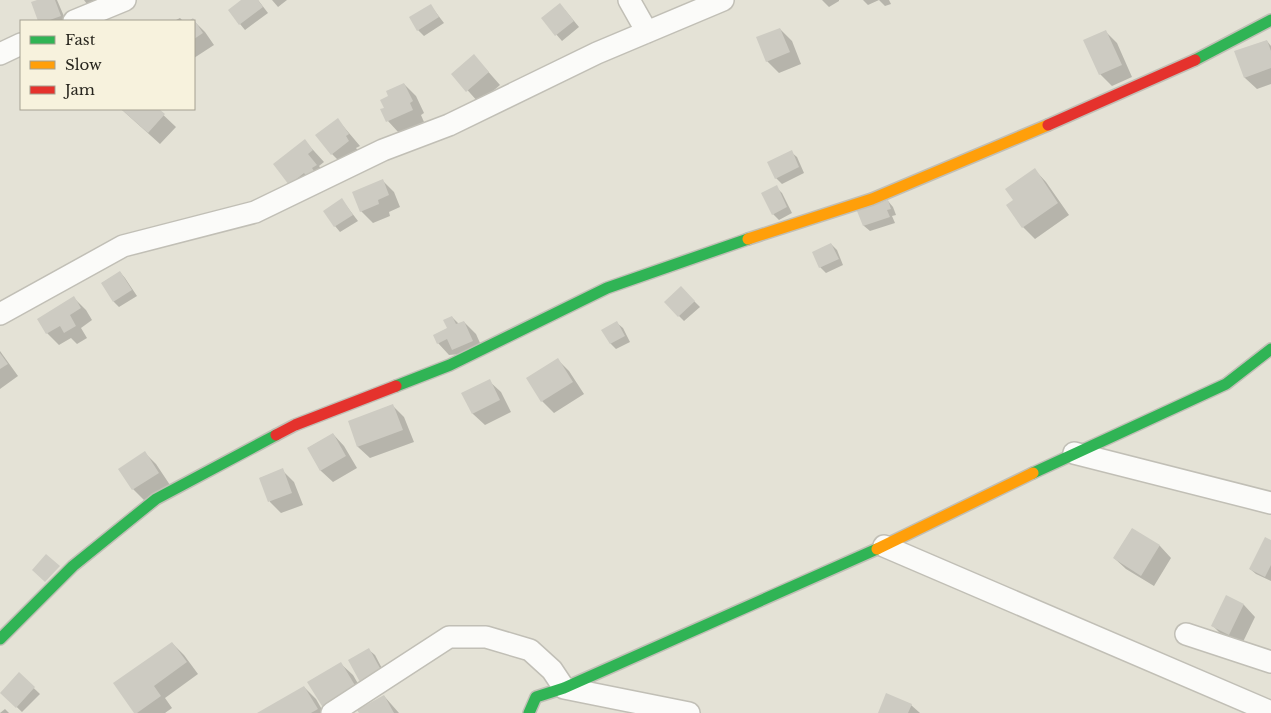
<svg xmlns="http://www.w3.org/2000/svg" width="1271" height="713" viewBox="0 0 1271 713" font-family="'Libre Baskerville',serif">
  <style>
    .shadow { fill: #0003 }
    .building { fill: #cdcbc2 }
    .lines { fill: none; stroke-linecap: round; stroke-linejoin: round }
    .street-casing { stroke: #c1bfb6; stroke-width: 24 }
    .fast-casing { stroke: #c1bfb6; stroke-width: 14 }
    .slow-casing { stroke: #c1bfb6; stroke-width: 14 }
    .jam-casing { stroke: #c1bfb6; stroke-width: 14 }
    .street { stroke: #fbfbf9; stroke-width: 21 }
    .fast { stroke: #30b455; stroke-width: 11 }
    .slow { stroke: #ff9f0a; stroke-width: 11 }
    .jam { stroke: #e5322d; stroke-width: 11 }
  </style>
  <rect width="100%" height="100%" fill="#e4e2d6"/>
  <!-- shadow -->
  <path class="shadow" d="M40 0H57L66 21H40L33 3Z
    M84 0H109L90 8Z
    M243 0H258L268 13 245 30 240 24Z
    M272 0H287L278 7Z
    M822 0H839V1L829 7Z
    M863 0H879L868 5Z
    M879 0H889L891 4 885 6Z
    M431 6 444 23 424 36 418 30Z
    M565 10 579 27 562 41 542 18Z
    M180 18 183 21H174Z
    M193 20 205 32 214 45 194 58V21H191Z
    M780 29 792 41 801 64 779 73 767 61Z
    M1105 31 1117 43 1132 77 1112 86 1100 74Z
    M1267 41 1271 46V84L1257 89 1245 78 1236 52Z
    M485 68 500 85 479 103 453 74Z
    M404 84 416 96 424 113 421 115 424 122 399 133 388 121 382 110 385 108 390 96Z
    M121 109H157L176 127 160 144Z
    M338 120 360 146 356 148 360 153 344 166 332 154Z
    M305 141 324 162 319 166 328 177 290 184Z
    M791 152 797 157 804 173 782 184 776 178Z
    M1035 170 1046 182 1069 215 1035 239 1023 227Z
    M382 180 394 192 400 207 389 212 390 216 373 223 361 211Z
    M776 187 782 193 792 213 779 220 773 214Z
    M342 200 358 221 340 232 335 226Z
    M888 201 893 207 896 215 892 216 895 223 870 231 864 226 859 212Z
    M831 244 837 250 843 265 826 273 820 267Z
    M120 272 125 278 137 296 119 307 114 302 102 283Z
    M681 288 700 307 684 321 665 302Z
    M74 298 86 310 92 320 81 328 87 338 77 344 71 338 59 345 47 333Z
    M452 317 459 324 464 322 476 334 484 352 449 355 438 343 449 329Z
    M617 323 623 328 630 342 616 349 611 344 603 330Z
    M0 351 18 376 0 389Z
    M558 360 569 371 584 394 554 413 542 401Z
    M489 381 501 392 511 412 485 425 473 414 463 394Z
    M392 405 404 417 414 442 370 458 358 447 349 422Z
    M333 434 344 446 357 468 333 482 321 471 308 448Z
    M145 453 156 464 170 485 145 501 133 489Z
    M282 470 294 482 303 505 281 513 270 502 260 478Z
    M1132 529 1160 546 1171 558 1154 586 1126 569 1114 558Z
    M1271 541V581L1256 574 1250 569Z
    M1227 597 1244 605 1255 617 1241 646 1225 638 1213 626Z
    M172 643 184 655 198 674 165 698 172 708 165 713H136Z
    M369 650 375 655 386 676 367 687 361 681Z
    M341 664 353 675 367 699 330 713 323 706 309 682Z
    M19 674 40 694 22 712 2 693Z
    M304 687 316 699 324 713H260Z
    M384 696 399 713H360Z
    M911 705 920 713H879Z
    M5 709 9 713H0Z"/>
  <!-- building -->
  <path class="building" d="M37 0H55L61 16 47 21H38L31 2Z
    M241 0H258L263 7 239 25 228 10Z
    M560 3 574 21 555 36 541 18Z
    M431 4 439 17 417 31 409 17Z
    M193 18 203 33 194 39V21H189Z
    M780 28 790 52 766 62 756 37Z
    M1106 30 1122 65 1099 75 1083 40Z
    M1267 40 1271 51V68L1244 78 1234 51Z
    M474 54 489 72 466 92 451 74Z
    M404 83 413 101 410 103 413 110 386 122 380 109 384 108 380 100 388 96 386 91Z
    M121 109H159L165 114 148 133Z
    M338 118 349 134 346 136 349 141 331 155 315 135Z
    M305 139 313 150 308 154 317 165 312 168 314 171 307 177 304 173 289 185 273 164Z
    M792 150 799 167 775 179 767 162Z
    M1035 168 1058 203 1022 228 1006 205 1013 200 1005 189Z
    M383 179 389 195 378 200 379 204 360 212 352 192Z
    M777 185 787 207 772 215 761 193Z
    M342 198 353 215 334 227 323 211Z
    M888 200 891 209 887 210 890 217 863 226 857 211Z
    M831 243 839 259 819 268 812 252Z
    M120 271 132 290 113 302 101 283Z
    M681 286 695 301 678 317 664 302Z
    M74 296 81 308 70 315 76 326 64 333 60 326 46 334 37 319Z
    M452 316 456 324 464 321 473 341 452 350 447 339 437 344 433 335 447 328 443 320Z
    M617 321 625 336 610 344 601 330Z
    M0 353 8 364 0 369Z
    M558 358 573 382 541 402 526 378Z
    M490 379 500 400 472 414 461 393Z
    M393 404 403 430 357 447 348 421Z
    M333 433 346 456 320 471 307 448Z
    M145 451 159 473 132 490 118 469Z
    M283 468 292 493 268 502 259 478Z
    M1132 528 1160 545 1141 576 1113 558Z
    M1265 537 1271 540V565L1265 577 1249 569Z
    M46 554 60 566 45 582 32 570Z
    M1226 595 1244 604 1229 635 1211 626Z
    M172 642 187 662 154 686 161 696 137 713H134L113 683Z
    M369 648 381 670 360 682 348 660Z
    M341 662 356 687 322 706 307 682Z
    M19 672 35 687 16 708 0 693Z
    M304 686 318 709 311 713H257Z
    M886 693 912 704 908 713H878Z
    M384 695 394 713H359L357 710Z"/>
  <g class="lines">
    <defs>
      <path id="street" d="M629 0 647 32
        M74 21 125 0
        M0 54 21 44
        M0 314 123 246 255 212 383 150 449 125 597 53 723 0
        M1074 453 1271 503
        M884 546 1271 712
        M1186 634 1271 662
        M332 713 449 637H486L530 650 552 670 564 688 689 713"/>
      <path id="fast" d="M1195 60 1271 20
        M396 386 450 365 607 288 748 239
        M1033 473 1226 384 1271 349
        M0 639 73 566 156 499 276 435
        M529 713 536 697 564 688 877 549"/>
      <path id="slow" d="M748 239 872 199 1048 125
        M877 549 1033 473"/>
      <path id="jam" d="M1048 125 1195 60
        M276 435 295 425 396 386"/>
    </defs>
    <!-- street casing -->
    <use href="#street" class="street-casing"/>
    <!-- fast casing -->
    <use href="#fast" class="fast-casing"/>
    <!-- slow casing -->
    <use href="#slow" class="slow-casing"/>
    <!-- jam casing -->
    <use href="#jam" class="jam-casing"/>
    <!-- street -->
    <use href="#street" class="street"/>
    <!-- fast -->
    <use href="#fast" class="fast"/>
    <!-- slow -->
    <use href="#slow" class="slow"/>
    <!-- jam -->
    <use href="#jam" class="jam"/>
  </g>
  <!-- legend -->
  <rect x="20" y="20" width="175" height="90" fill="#f7f2dd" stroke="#a4a091"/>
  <rect x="30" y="36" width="25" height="8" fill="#30b455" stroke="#a4a091"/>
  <text x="65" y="45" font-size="15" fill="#28261e">Fast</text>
  <rect x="30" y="61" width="25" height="8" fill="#ff9f0a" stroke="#a4a091"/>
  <text x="65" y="70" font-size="15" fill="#28261e">Slow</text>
  <rect x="30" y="86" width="25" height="8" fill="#e5322d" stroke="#a4a091"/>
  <text x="65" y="95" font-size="15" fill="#28261e">Jam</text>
</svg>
